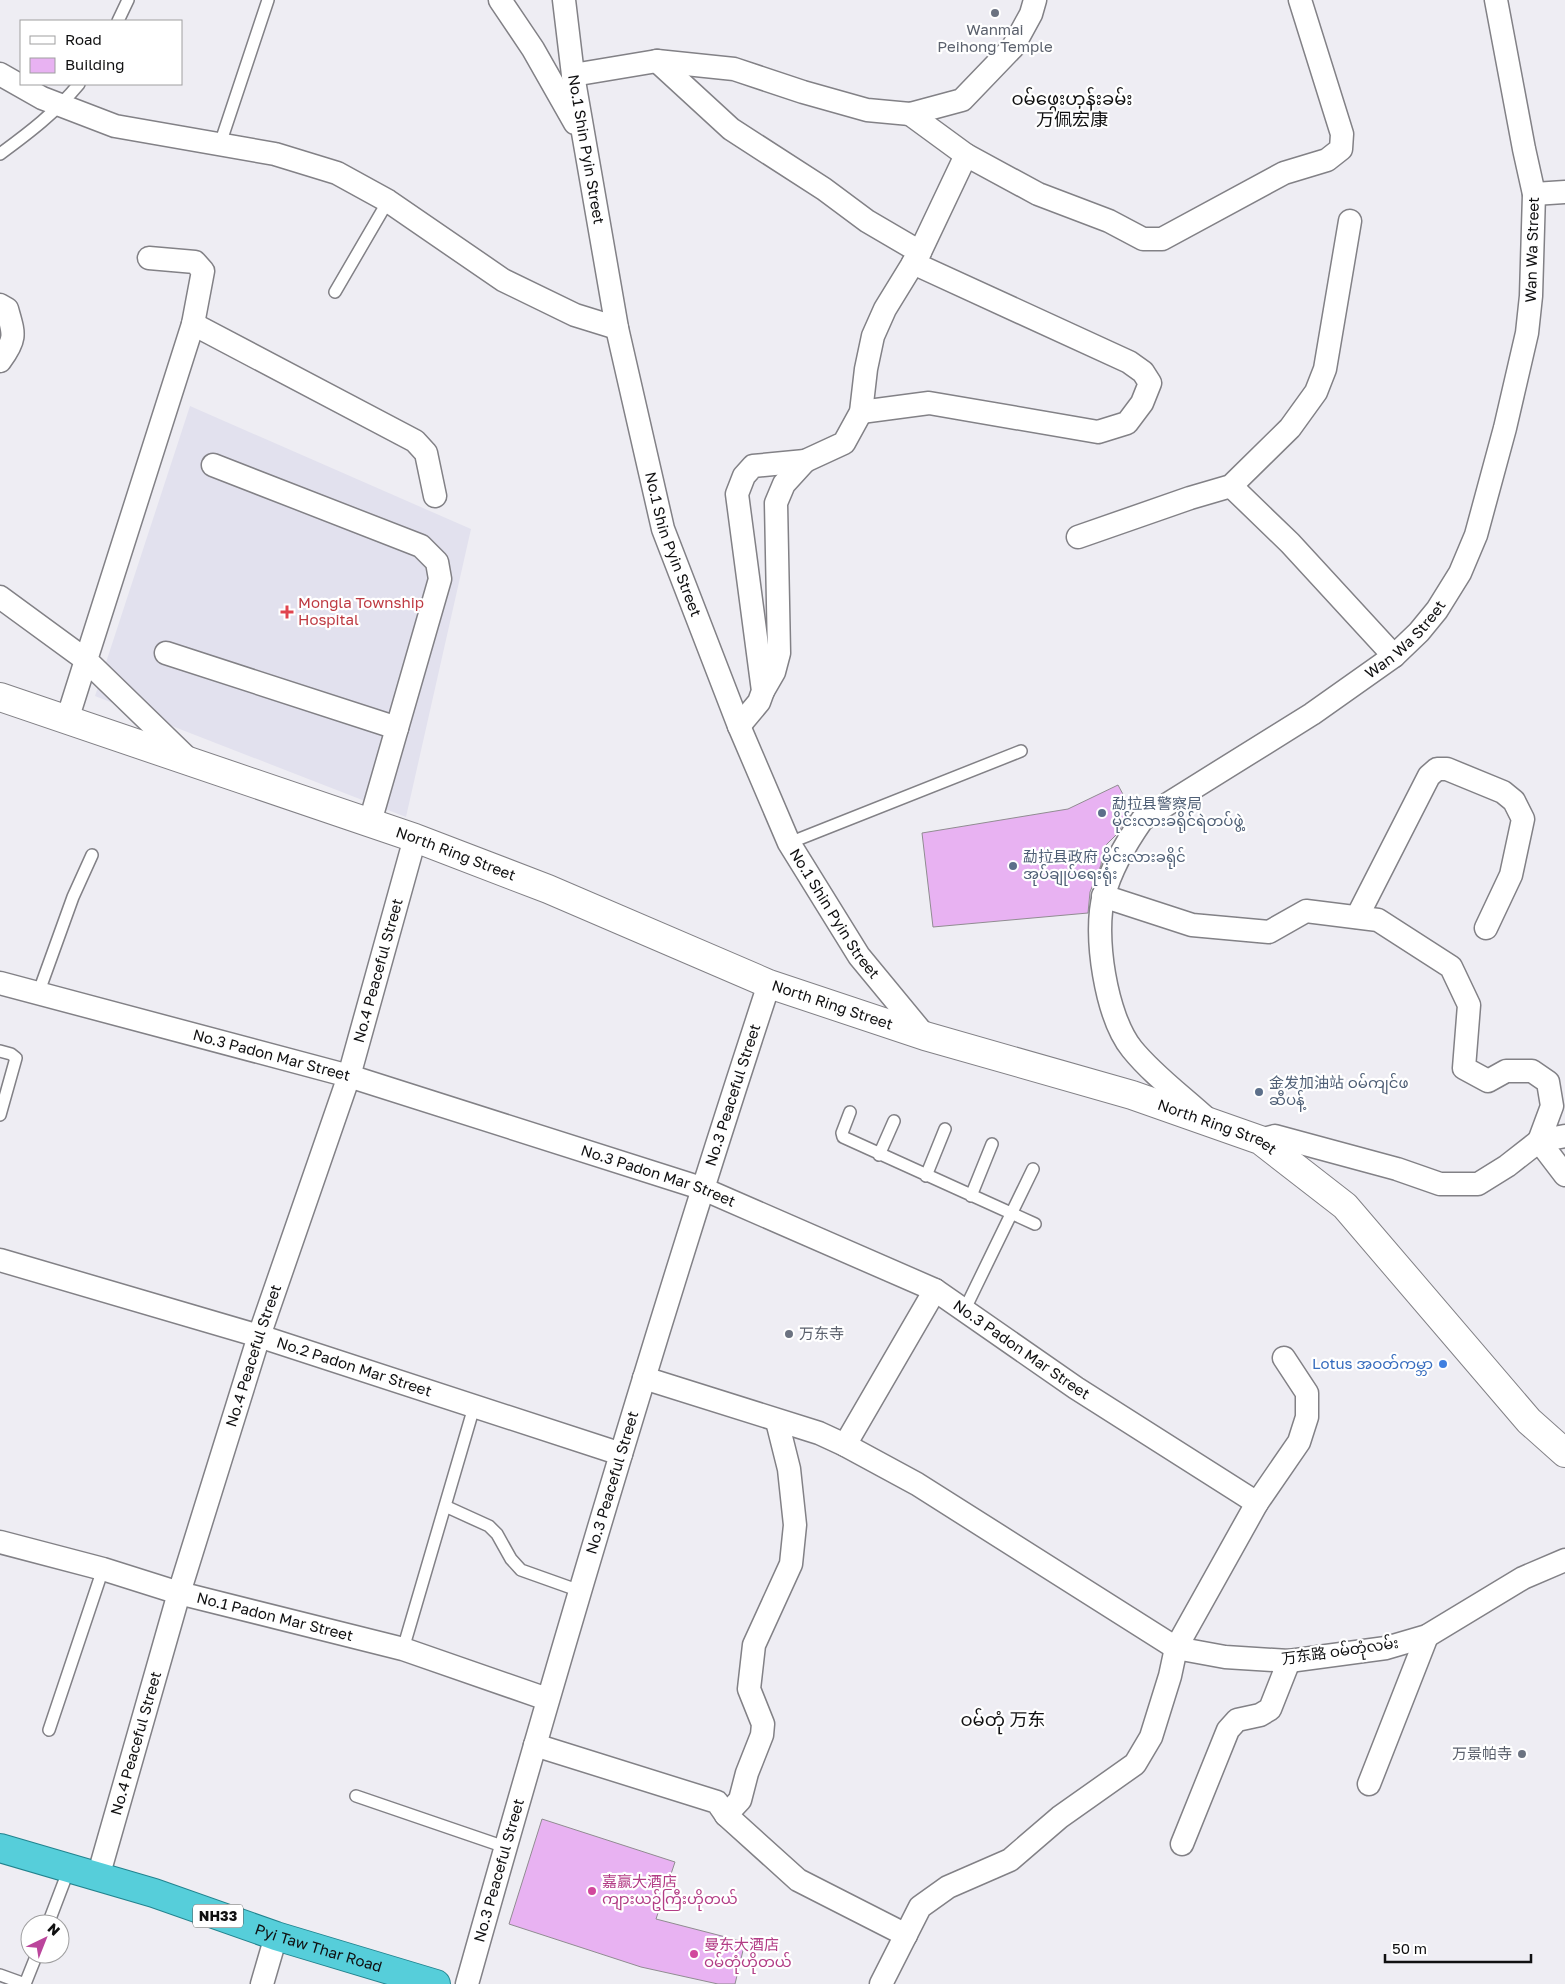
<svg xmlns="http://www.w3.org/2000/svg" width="1565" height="1984" viewBox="0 0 1565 1984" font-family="'Golos Text','Noto Sans SC','Noto Sans Myanmar',sans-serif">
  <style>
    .built { fill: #e2e1ee }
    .building { fill: #e8b2f2; stroke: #908c91 }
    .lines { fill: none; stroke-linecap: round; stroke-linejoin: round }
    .service-casing { stroke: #828186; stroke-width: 14 }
    .minor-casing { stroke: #828186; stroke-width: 25 }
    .tertiary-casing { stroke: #828186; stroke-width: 30 }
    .trunk-casing { stroke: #22838e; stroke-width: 30 }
    .service { stroke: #fff; stroke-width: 11 }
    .minor { stroke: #fff; stroke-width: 22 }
    .tertiary { stroke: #fff; stroke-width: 28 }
    .trunk { stroke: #56ceda; stroke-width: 28 }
    .worship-dot { fill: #6b7280; stroke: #fff; stroke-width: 2 }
    .health-dot { fill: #e0444e; stroke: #fff; stroke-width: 2 }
    .service-dot { fill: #5c6f8a; stroke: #fff; stroke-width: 2 }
    .shop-dot { fill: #3f7fe0; stroke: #fff; stroke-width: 2 }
    .hotel-dot { fill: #d1479c; stroke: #fff; stroke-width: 2 }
    .labels { text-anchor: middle; stroke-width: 4.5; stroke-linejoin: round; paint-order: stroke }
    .shield { fill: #fff; stroke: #585858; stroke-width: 1 }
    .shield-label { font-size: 14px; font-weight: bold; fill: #101011 }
    .worship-label { font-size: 15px; fill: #5b616d; stroke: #fff }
    .street-label { font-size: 15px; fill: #101011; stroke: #fff }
    .health-label { font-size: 15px; fill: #be3a42; stroke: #fff; text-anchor: start }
    .service-label { font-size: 15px; fill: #4e5e75; stroke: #fff; text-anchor: start }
    .shop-label { font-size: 15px; fill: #366cbe; stroke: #fff; text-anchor: end }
    .hotel-label { font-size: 15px; fill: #b23c85; stroke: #fff; text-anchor: start }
    .quarter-label { font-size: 18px; fill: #101011; stroke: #fff }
  </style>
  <rect width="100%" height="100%" fill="#eeedf3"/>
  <!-- built -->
  <path class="built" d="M190 406 471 529 406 817 95 696Z"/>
  <!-- building -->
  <path class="building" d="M1118 785 1132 811 1116 835 1103 848 1101 865 1090 892 1088 913 933 927 922 833 1068 809Z
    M542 1819 675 1862 656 1919 745 1942 735 1984H718L641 1967 509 1924Z"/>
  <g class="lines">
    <defs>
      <path id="service" d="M118 21 128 0
        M220 144 268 0
        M0 154C30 132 55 113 79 84
        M335 292 388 201
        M789 843 1021 751
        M38 994 73 897 92 855
        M0 1051 11 1054 16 1058 0 1115
        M850 1112 842 1133 843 1137 1035 1224
        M879 1155 894 1121
        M926 1176 945 1129
        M971 1196 992 1144
        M964 1311 1033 1169
        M445 1506 489 1526 497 1534 511 1559 521 1570 580 1591
        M403 1649 474 1407
        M49 1730 103 1569
        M356 1796 505 1847
        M48 1924 69 1869
        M0 1975 25 1984
        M25 1984 37 1954"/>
      <g id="minor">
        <path d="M500 0 533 49 575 123"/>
        <path id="s1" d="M564 0 573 75 617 328 663 529 739 726 789 843 859 956 925 1036"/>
        <path d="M657 61 731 129 824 189 867 221 920 252 885 309 873 336 866 369 861 412 844 443 805 461 753 466 744 476 737 494 763 691 759 702 739 726"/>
        <path d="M0 74 42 98 115 126 275 154 337 173 388 201 503 280 575 315 617 328"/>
        <path d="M573 75 657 61 734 69 803 92 867 110 910 114 962 100 1013 47 1031 14 1035 0"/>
        <path d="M910 114 966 155 1038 194 1109 221 1143 239H1162L1284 173 1327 160 1341 149 1342 134 1300 0"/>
        <path d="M1534 194 1565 192"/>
        <path d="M920 252 966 155"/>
        <path d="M149 258 195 262 203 271 193 324 86 660 189 760"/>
        <path d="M0 305 7 309C14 334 17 338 0 361"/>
        <path d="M193 324 415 441 426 453 435 496"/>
        <path d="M861 412 929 403 1098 432 1127 423 1142 403 1150 383 1143 372 1129 362 913 263"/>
        <path d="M213 465 421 546 437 562 440 579 370 822"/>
        <path d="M1231 486 1290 543 1394 656"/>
        <path d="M1078 537 1190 498 1231 486 1290 428 1316 392 1325 369 1350 221"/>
        <path d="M0 597 86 660 67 720"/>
        <path d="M166 653 397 728"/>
        <path d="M763 691 774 672 779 653 776 503 784 484 805 461"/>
        <path d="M1103 896 1192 925 1269 932 1306 911 1378 920 1451 967 1469 1005 1464 1068 1488 1081 1506 1071H1532L1548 1082 1552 1106 1539 1141 1565 1136"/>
        <path d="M1357 917 1429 776 1437 769H1447L1503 792 1514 801 1523 819 1511 875 1486 928"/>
        <path id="s2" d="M0 983 349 1076 701 1188 935 1290 1076 1388 1257 1503"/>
        <path id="s3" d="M1207 1119C1182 1096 1153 1075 1132 1049 1106 1017 1093 934 1104 895 1111 868 1126 843 1142 820L1312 714 1394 656 1419 632 1437 610 1460 573 1476 535 1505 428 1527 333 1531 296 1534 194 1524 149 1496 0"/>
        <path d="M1260 1140 1275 1136 1397 1169 1440 1184H1478L1507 1166 1539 1141 1565 1175"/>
        <path id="s4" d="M0 1260 259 1336 621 1454"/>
        <path d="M644 1378 819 1433 845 1445 917 1484 1176 1648 1257 1503 1299 1442 1307 1417V1393L1284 1358"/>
        <path d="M845 1445 935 1290"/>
        <path id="s5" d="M0 1542 103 1569 179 1593 403 1649 547 1699"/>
        <path d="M535 1745 717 1802 726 1815 798 1880 906 1935"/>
        <path d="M1369 1784 1427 1636"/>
        <path d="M726 1815 740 1800 747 1773 762 1735 763 1724 749 1689 754 1645 791 1564 795 1525 789 1469 777 1421"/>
        <path d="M1182 1844 1228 1730 1237 1720 1260 1715 1270 1709 1289 1661"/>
        <path id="s6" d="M98 1877 179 1593 259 1336 349 1076 415 838"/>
        <path d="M262 1984 276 1936"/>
        <path id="s7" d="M467 1984C561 1649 660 1315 769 984"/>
        <path d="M881 1984 920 1907 948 1887 1010 1860 1060 1817 1135 1764 1151 1737 1170 1676 1176 1648 1225 1657 1289 1661 1386 1648 1427 1636 1523 1578 1565 1560"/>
      </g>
      <g id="tertiary">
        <path id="s8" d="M0 697 415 838 548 889 769 984 925 1036 1132 1095 1260 1140 1345 1206 1529 1421 1565 1453"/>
      </g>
      <g id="trunk">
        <path id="s9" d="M0 1848 154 1893 276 1936 436 1984"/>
      </g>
    </defs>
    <!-- service casing -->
    <use href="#service" class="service-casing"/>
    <!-- minor casing -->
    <use href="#minor" class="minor-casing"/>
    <!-- tertiary casing -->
    <use href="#tertiary" class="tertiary-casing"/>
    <!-- trunk casing -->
    <use href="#trunk" class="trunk-casing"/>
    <!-- service -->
    <use href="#service" class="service"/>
    <!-- minor -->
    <use href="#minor" class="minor"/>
    <!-- tertiary -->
    <use href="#tertiary" class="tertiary"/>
    <!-- trunk -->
    <use href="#trunk" class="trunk"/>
  </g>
  <!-- markers -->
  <g class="worship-dot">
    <circle cx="995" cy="13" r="5"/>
    <circle cx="789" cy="1334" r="5"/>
    <circle cx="1522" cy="1754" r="5"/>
  </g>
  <path class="health-dot" d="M284.5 604.5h5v5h5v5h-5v5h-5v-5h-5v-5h5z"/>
  <g class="service-dot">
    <circle cx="1102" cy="813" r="5"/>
    <circle cx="1013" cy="866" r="5"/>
    <circle cx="1259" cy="1092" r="5"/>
  </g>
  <circle class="shop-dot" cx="1443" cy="1364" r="5"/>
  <g class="hotel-dot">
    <circle cx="592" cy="1891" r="5"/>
    <circle cx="694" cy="1954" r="5"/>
  </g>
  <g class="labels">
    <!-- shield labels -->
    <rect class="shield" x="193" y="1904.5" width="50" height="23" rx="4"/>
    <g class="shield-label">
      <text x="218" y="1921">NH33</text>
    </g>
    <!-- worship labels -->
    <g class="worship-label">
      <text x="995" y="35">Wanmai<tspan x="995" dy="17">Peihong Temple</tspan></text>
      <text x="799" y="1339" text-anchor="start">万东寺</text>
      <text x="1512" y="1759" text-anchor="end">万景帕寺</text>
    </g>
    <!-- street labels -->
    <g class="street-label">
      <text dy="5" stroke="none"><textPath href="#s1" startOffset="151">No.1 Shin Pyin Street</textPath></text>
      <text dy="5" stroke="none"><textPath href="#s3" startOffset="1088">Wan Wa Street</textPath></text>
      <text dy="5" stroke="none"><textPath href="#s1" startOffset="556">No.1 Shin Pyin Street</textPath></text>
      <text dy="5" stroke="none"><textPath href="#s3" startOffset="668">Wan Wa Street</textPath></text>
      <text dy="5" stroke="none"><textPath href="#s8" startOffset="482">North Ring Street</textPath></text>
      <text dy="5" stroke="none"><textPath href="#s1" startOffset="961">No.1 Shin Pyin Street</textPath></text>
      <text dy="5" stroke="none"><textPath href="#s6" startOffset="949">No.4 Peaceful Street</textPath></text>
      <text dy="5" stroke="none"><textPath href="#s8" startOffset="888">North Ring Street</textPath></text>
      <text dy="5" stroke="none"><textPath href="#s2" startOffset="281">No.3 Padon Mar Street</textPath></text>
      <text dy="5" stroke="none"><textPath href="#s7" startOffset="928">No.3 Peaceful Street</textPath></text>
      <text dy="5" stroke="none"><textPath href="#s8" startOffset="1292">North Ring Street</textPath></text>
      <text dy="5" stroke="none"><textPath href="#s2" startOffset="686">No.3 Padon Mar Street</textPath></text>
      <text dy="5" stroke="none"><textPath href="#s2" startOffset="1091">No.3 Padon Mar Street</textPath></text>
      <text dy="5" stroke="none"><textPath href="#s6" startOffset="544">No.4 Peaceful Street</textPath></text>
      <text dy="5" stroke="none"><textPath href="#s4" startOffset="370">No.2 Padon Mar Street</textPath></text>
      <text dy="5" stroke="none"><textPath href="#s7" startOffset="522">No.3 Peaceful Street</textPath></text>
      <text dy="5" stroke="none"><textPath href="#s5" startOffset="285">No.1 Padon Mar Street</textPath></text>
      <text transform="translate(1340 1651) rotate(-8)" y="5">万东路 ဝမ်တုံလမ်း</text>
      <text dy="5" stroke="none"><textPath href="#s6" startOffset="139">No.4 Peaceful Street</textPath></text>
      <text dy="5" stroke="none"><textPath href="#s7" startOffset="118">No.3 Peaceful Street</textPath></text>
      <text dy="5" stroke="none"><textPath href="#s9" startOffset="334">Pyi Taw Thar Road</textPath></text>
    </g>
    <!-- health labels -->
    <g class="health-label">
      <text x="298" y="608">Mongla Township<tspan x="298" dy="17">Hospital</tspan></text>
    </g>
    <!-- service labels -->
    <g class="service-label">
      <text x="1112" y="809">勐拉县警察局<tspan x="1112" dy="17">မိုင်းလားခရိုင်ရဲတပ်ဖွဲ့</tspan></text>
      <text x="1023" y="862">勐拉县政府 မိုင်းလားခရိုင်<tspan x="1023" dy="17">အုပ်ချုပ်ရေးရုံး</tspan></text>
      <text x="1269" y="1088">金发加油站 ဝမ်ကျင်ဖ<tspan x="1269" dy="17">ဆီပန့်</tspan></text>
    </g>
    <!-- shop labels -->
    <g class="shop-label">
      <text x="1433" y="1369">Lotus အဝတ်ကမ္ဘာ</text>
    </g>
    <!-- hotel labels -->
    <g class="hotel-label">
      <text x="602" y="1887">嘉赢大酒店<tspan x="602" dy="17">ကျားယဥ်ကြီးဟိုတယ်</tspan></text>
      <text x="704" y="1950">曼东大酒店<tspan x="704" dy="17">ဝမ်တုံဟိုတယ်</tspan></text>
    </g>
    <!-- quarter labels -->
    <g class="quarter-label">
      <text x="1072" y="105">ဝမ်ဖွေးဟုန်းခမ်း<tspan x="1072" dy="21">万佩宏康</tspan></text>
      <text x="1003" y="1726">ဝမ်တုံ 万东</text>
    </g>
  </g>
  <!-- legend -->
  <rect x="20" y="20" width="162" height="65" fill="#ffffff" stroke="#9f9fa0"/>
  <rect x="30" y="36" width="25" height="8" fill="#ffffff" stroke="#9f9fa0"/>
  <text x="65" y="45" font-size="15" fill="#101011">Road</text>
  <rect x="30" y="58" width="25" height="15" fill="#e8b2f2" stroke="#9f9fa0"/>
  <text x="65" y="70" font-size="15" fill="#101011">Building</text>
  <!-- north arrow -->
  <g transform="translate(45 1939) rotate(43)"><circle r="24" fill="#ffffff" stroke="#9f9fa0"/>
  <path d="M0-4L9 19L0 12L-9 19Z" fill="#bb459c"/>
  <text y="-8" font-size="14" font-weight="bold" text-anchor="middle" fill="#101011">N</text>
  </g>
  <!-- scale -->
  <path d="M1385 1954v8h146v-8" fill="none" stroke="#101011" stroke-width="2.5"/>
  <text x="1392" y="1954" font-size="15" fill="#101011" stroke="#ffffff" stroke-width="4" paint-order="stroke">50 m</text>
</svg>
